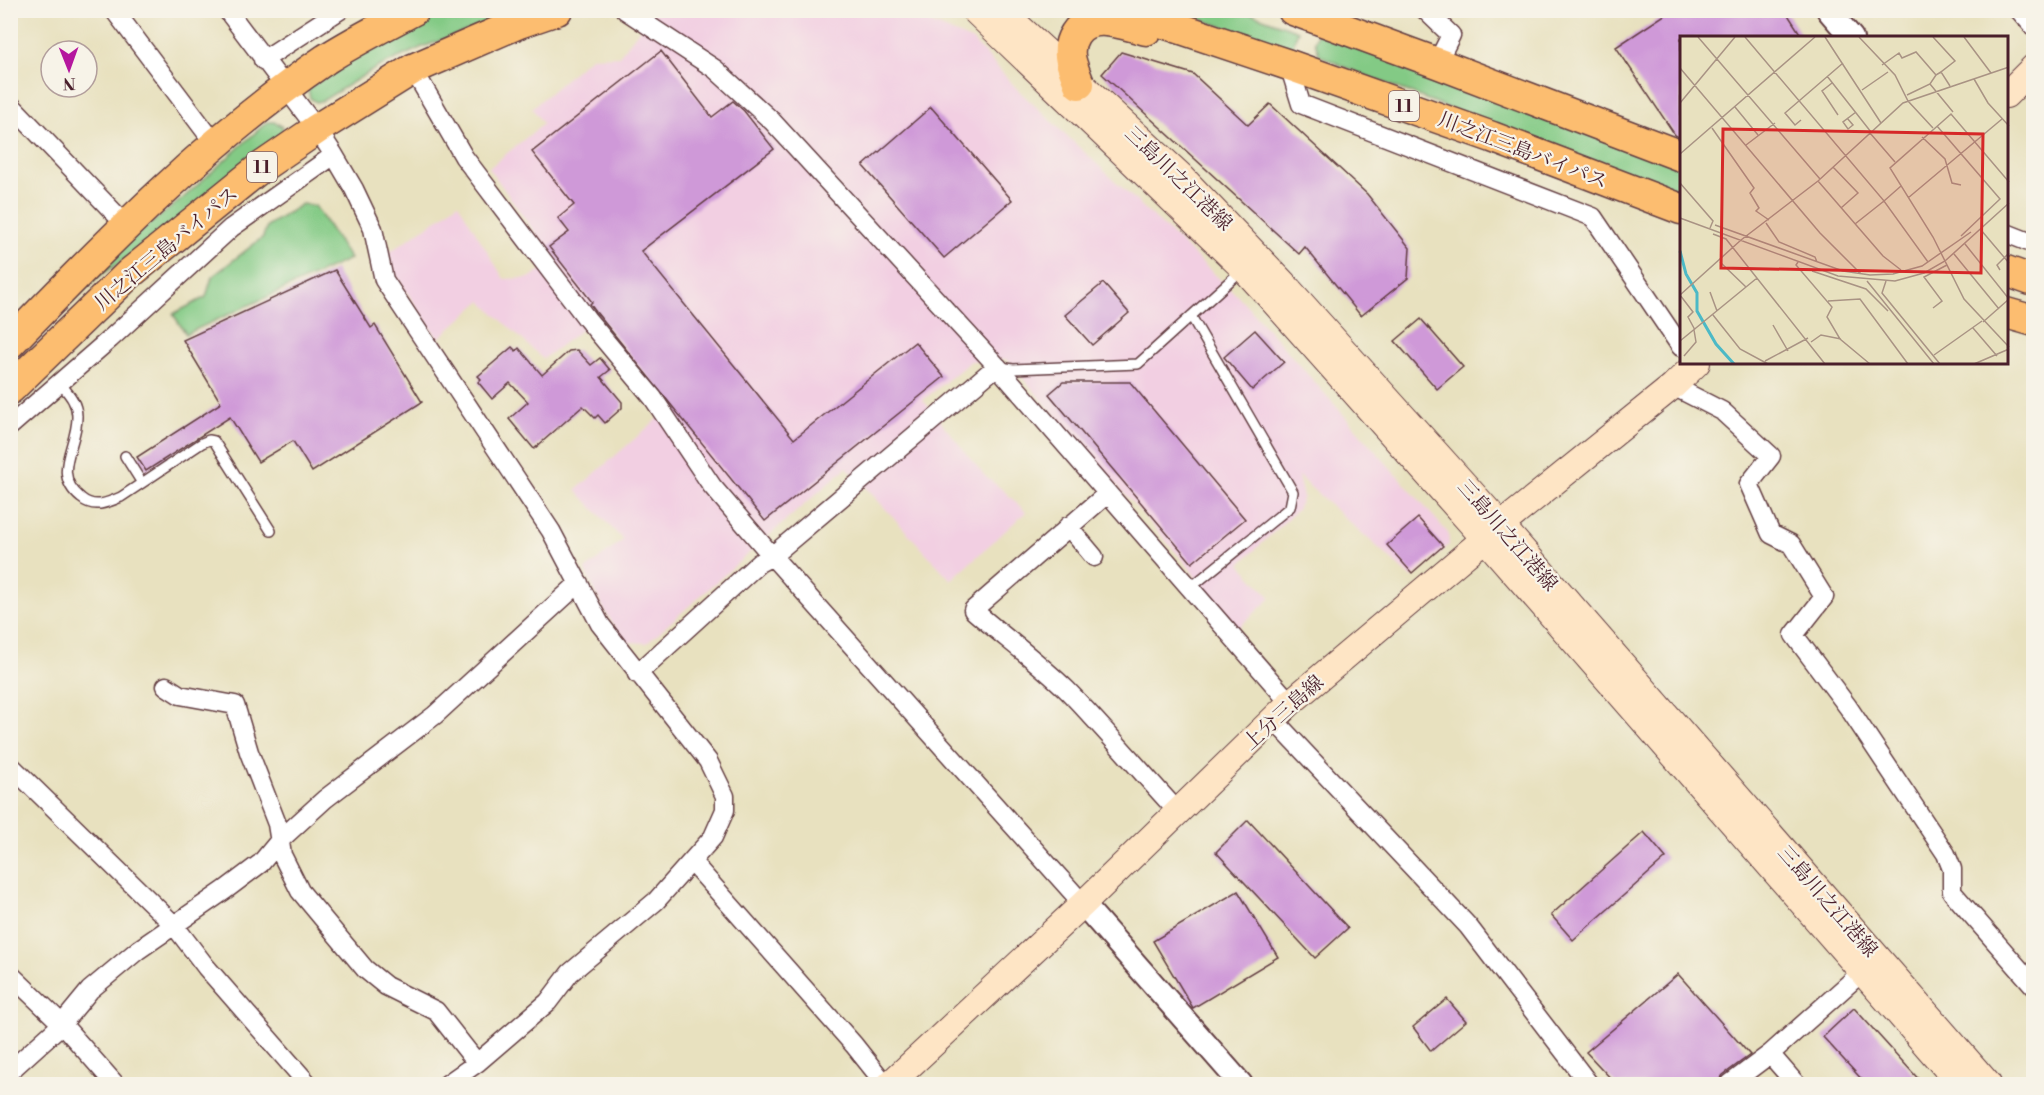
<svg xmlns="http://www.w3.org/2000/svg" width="2044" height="1095" viewBox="0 0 2044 1095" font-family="'Libre Bodoni','Noto Serif JP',serif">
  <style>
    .built { fill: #f2cfe2 }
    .green { fill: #83ca85; stroke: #667458; stroke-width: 1.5 }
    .building { fill: #cf99d8 }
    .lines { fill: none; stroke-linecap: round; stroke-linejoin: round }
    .service-casing { stroke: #623c41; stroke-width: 12 }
    .minor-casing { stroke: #623c41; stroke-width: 21 }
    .tertiary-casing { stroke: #623c41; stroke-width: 26 }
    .secondary-casing { stroke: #623c41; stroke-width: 28 }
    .trunk-casing { stroke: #623c41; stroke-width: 33 }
    .service { stroke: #fff; stroke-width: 9 }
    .minor { stroke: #fff; stroke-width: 18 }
    .tertiary { stroke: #fff; stroke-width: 22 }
    .secondary { stroke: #fee5c5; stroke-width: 26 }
    .trunk { stroke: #fcbd6f; stroke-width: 30 }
    .labels { text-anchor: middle; stroke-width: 4.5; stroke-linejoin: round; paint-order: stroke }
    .shield { fill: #f7f3e8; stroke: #7e5f64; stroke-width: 1.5 }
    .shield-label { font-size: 18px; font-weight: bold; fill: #4a1f2b }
    .street-label { font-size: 20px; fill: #4a1f2b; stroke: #f7f3e8 }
    .inset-river { fill: none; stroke: #4cb9c6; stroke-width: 3 }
    .inset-road { fill: none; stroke: #a99384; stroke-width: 1.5 }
    .view { fill: #d62828; fill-opacity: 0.15; stroke: #d62828; stroke-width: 3 }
    .inset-edge { fill: none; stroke: #4a1f2b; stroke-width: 3 }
  </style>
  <rect width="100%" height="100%" fill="#f7f3e8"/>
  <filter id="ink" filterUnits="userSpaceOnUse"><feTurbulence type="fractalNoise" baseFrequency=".0167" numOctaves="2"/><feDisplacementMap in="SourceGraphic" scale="12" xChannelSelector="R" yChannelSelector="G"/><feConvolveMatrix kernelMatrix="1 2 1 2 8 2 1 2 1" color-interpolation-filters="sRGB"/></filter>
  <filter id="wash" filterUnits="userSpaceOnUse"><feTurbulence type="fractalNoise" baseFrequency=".008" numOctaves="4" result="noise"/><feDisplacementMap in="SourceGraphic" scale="24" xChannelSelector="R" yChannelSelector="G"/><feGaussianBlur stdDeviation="1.35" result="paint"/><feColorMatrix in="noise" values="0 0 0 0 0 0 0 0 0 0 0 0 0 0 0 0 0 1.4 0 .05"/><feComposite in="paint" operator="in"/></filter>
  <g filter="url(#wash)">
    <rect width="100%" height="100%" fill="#e8e1bf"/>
    <!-- built -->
    <path class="built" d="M654 11H904L973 41 1018 90 1242 300 1448 533 1449 545 1412 578 1298 476 1303 497 1297 510 1240 564 1271 598 1237 629 1210 599 1188 566 1006 359 971 361 923 400 985 476 1003 490 1026 512 951 580 847 467 647 643 626 642 605 612 585 570 623 540 576 490 670 408 598 317 543 359 481 301 438 339 394 273 388 253 441 217 458 203 504 279 529 278 555 261 489 168 543 124 532 108 591 57 619 56Z"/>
    <!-- green -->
    <path class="green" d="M439 11H521L420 48 376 68 322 101 316 102 310 98 308 89 363 50Z
      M1181 11H1244L1298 31 1292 47 1289 48 1208 22Z
      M1318 31 1681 167V199L1349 69 1319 55 1315 41Z
      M267 122H274L282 126 283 134 278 142 152 242 98 277 37 335 115 252 182 199Z
      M302 204 315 206 350 259 186 334 173 314 206 297 212 277 263 237 267 226Z"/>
    <g id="blocks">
      <!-- building -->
      <path class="building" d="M1672 10H1785L1803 38H1681V138L1675 135 1616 47Z
        M661 51 712 117 733 101 744 111 774 149 641 251 794 439 915 342 944 377 765 521 596 312 590 304 592 302 549 247 569 232 558 218 574 205 532 152Z
        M1121 52 1193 74 1248 125 1270 104 1367 194 1410 248 1408 278 1361 316 1305 247 1299 254 1102 74Z
        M931 107 1012 200 944 258 863 166Z
        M335 270 371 328 375 325 422 402 312 472 293 441 258 462 230 417 146 471 137 457 221 403 183 340Z
        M1103 283 1129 313 1092 345 1065 315Z
        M1421 319 1463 367 1437 389 1395 341Z
        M1255 330 1284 362 1252 390 1224 357Z
        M512 347 516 351 519 348 542 375 569 351 577 350 591 365 600 358 610 370 601 377 622 402V408L605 423 598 415 595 418 583 406 534 449 509 419 528 402 510 383 492 399 478 382 481 379 478 376Z
        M1063 382H1130L1245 519 1192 563 1049 394Z
        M1418 518 1443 546 1412 573 1387 545Z
        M1248 820 1348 928 1315 958 1216 852Z
        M1644 832 1666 858 1573 940 1551 915Z
        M1238 891 1278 957 1193 1008 1153 941Z
        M1678 974 1750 1055 1723 1075 1716 1084H1616L1586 1052Z
        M1447 999 1466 1021 1431 1051 1413 1027Z
        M1854 1008 1923 1084H1866L1823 1037Z"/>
    </g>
  </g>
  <g filter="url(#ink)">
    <use href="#blocks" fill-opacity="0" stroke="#623c41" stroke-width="1.5"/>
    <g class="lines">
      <defs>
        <path id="service" d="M1001 367 1013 369 1138 364 1242 270
          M60 383C68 393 77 402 77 416 78 446 50 473 81 498 94 509 107 503 121 497L202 443 209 440 214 441 271 531
          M125 456 142 483
          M1190 588 1290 507 1293 492 1191 316"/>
        <path id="minor" d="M114 10 215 144
          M227 10 317 129 334 155 354 189 373 229 384 280 551 531 600 624 708 761 725 796V810L713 837 656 901 570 973 548 1002 477 1063 447 1084
          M625 10 715 69 772 121 997 366 1290 703
          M1425 10 1451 35 1437 63
          M2019 10 2034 27
          M263 60 340 10
          M1289 65 1301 104 1593 217 1681 347
          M413 69 464 157 587 319 653 398 712 486 772 556 997 366
          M10 104 126 225
          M2006 233 2034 244
          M1673 386 1722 411 1771 456 1749 484 1771 534 1791 544 1824 597 1794 635 1848 707 1946 854 1952 869V892L2034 986
          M10 426 110 339 231 228 334 155
          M1107 494 973 610C1004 637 1037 661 1067 690 1105 729 1141 772 1178 812
          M1068 526 1094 557
          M637 674 759 563 772 556 1083 904
          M166 686 180 695 235 705 249 752 277 824 282 855 300 891 365 969 386 986 436 1011 477 1063
          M1273 719 1468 926 1589 1084
          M10 765 174 925 206 967 308 1084
          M692 862 854 1045 885 1084
          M10 974 62 1024 115 1084
          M1770 1054 1796 1084
          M10 1071 62 1024 90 990 138 950 225 890 261 863 280 840 325 799 435 715 579 583
          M1730 1084 1770 1054 1862 972"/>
        <path id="tertiary" d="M1828 10 1852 38
          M1083 904 1241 1084"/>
        <path id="secondary" d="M974 10 1244 269 1265 292 1485 539 1960 1084
          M1001 10 1180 175 1284 284 1501 525 1988 1084
          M2006 95 2034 67
          M890 1084 1083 904 1290 703 1501 525 1673 386 1697 363"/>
        <path id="trunk" d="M1125 10 1289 65 1492 137 1681 209
          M1293 10 1437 63 1681 156
          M1079 84C1076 75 1071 65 1070 56 1069 48 1071 40 1075 34 1090 10 1125 25 1146 30
          M2006 271 2034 281
          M2006 313 2034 321
          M10 343C109 241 208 139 326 59 354 41 384 26 414 10
          M10 389 129 274 260 168 317 129 413 69 519 23 557 10"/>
      </defs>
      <!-- service casing -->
      <use href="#service" class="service-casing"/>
      <!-- minor casing -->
      <use href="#minor" class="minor-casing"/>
      <!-- tertiary casing -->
      <use href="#tertiary" class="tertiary-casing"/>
      <!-- secondary casing -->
      <use href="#secondary" class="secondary-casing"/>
      <!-- trunk casing -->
      <use href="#trunk" class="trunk-casing"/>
      <!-- service -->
      <use href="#service" class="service"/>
      <!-- minor -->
      <use href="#minor" class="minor"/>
      <!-- tertiary -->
      <use href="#tertiary" class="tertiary"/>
      <!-- secondary -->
      <use href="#secondary" class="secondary"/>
      <!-- trunk -->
      <use href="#trunk" class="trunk"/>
    </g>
  </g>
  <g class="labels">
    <!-- shield labels -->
    <g class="shield">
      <rect x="1389" y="91" width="30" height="30" rx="4.5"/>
      <rect x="247" y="152" width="30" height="30" rx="4.5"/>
    </g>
    <g class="shield-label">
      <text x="1404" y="112">11</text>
      <text x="262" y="173">11</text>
    </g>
    <!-- street labels -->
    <g class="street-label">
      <text transform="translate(1523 150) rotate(21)" y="7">川之江三島バイパス</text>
      <text transform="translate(1179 178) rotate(44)" y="7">三島川之江港線</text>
      <text transform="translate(166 248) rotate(-40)" y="7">川之江三島バイパス</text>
      <text transform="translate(1508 535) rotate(49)" y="7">三島川之江港線</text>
      <text transform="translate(1283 712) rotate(-42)" y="7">上分三島線</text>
      <text transform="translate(1828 901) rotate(49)" y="7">三島川之江港線</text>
    </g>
  </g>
  <!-- overview -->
  <g transform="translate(1680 36)">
    <rect width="328" height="328" fill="#e8e1bf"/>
    <path class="inset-river" d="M0 215 6 238 17 257V275L36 308 54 328"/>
    <path class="inset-road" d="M18 1 140 143M65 1 204 165 221 150M145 1 201 87M179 1 215 39 228 65 253 92M253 1 275 25 261 36 270 50M284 1 311 37M202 29 219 17 222 22 236 16 256 39 261 36M0 32 140 197 181 238M147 40 191 96M294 43 308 67 329 90M152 47 142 55 158 79M250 48 273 76M182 54 208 36M227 59 250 48 256 39M0 67 55 1M55 71 78 99M167 82 173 89 168 93 163 86 176 76M121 84 115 89 105 77 163 27M257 90 320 163 281 200M32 92 74 152 70 157 79 172 76 175 89 184M190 97 215 126M242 101 265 123 272 147 281 149M66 109 95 87M0 118 135 1M153 131 178 157 161 172M138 145 203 220 221 234M329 146 271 78 210 132 253 201 284 263 329 311M0 147 33 185 30 192M228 162 322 83M0 182 158 240 215 245 244 237 265 225 329 167M86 187 99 206 135 221 137 226M175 188 204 165 248 226M35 189 163 235 190 239 213 238 242 230 291 196M301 194 329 227M33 198 46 203 145 328M285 208 329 263M274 218 319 273M40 226 66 251M118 226 116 229 152 271 147 281 160 303 190 328M320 234 317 229 329 217M132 235 186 253 208 275M187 245 254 328M206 245 202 257 260 328M30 256 37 275M0 259 13 276 8 281 15 294M0 259 61 204 138 145 223 67 329 31M148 265 180 263 228 328M253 272 262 265 244 241 267 229M33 279 60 313 88 328M303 286 329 263M93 289 108 315M293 292 317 320M0 305 77 242M131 306 141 299 161 303M254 319 302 285M4 320 16 306 14 294M85 325 128 302M294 328 329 313"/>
    <path class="view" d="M43 93 303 98 301 237 41 232Z"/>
    <rect width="328" height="328" class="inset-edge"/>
  </g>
  <!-- margin -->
  <rect width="2044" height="1095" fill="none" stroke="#f7f3e8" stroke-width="36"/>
  <!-- north arrow -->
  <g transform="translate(69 69) rotate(179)"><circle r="28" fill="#f7f3e8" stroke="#b29e9c" stroke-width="1.5"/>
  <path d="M0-4.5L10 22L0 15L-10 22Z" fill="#b5179e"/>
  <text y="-9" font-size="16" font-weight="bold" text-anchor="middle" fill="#4a1f2b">N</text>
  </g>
</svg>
